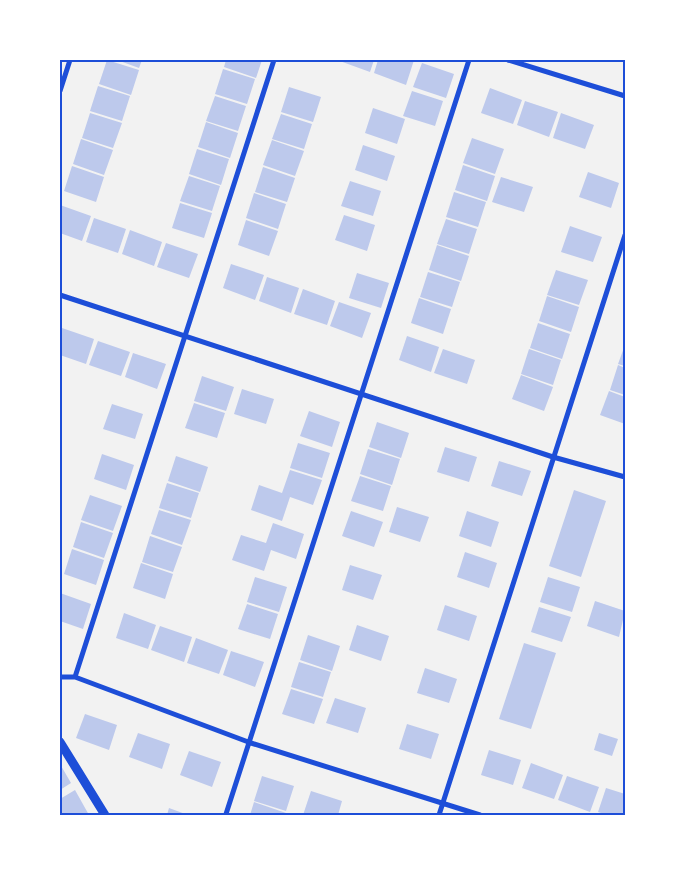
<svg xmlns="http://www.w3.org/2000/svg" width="685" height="875" viewBox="0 0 685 875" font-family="'PT Sans',sans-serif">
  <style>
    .building { fill: #bdc9ec }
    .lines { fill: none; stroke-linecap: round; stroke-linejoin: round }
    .minor { stroke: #1d4ed8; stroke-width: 5 }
    .tertiary { stroke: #1d4ed8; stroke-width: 9 }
    .neatline { fill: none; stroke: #1d4ed8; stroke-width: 2 }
  </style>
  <rect width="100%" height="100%" fill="#f2f2f2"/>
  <!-- building -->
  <path class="building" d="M107 60 139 70 131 95 99 84Z
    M117 60H142L139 68Z
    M226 60H262L256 78 224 67Z
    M337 60H374L370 72Z
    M378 60H414L406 85 374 73Z
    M422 63 454 74 446 98 413 87Z
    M223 69 255 79 247 104 215 94Z
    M98 86 130 96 122 121 90 111Z
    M289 87 321 97 313 122 281 112Z
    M490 88 522 100 513 124 481 113Z
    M412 91 443 101 435 126 403 116Z
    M215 96 246 106 238 131 206 121Z
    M525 101 558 112 549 137 517 125Z
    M373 108 405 119 397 144 365 133Z
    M90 113 122 123 113 148 82 138Z
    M561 113 594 125 585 149 553 138Z
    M281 114 312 124 304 149 272 139Z
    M206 122 238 133 230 158 198 147Z
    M472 138 504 149 495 174 463 163Z
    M81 139 113 150 104 175 73 164Z
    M272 140 304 151 295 176 263 165Z
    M363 145 395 156 387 181 355 170Z
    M197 149 229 159 221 185 189 174Z
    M463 165 495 176 487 201 455 190Z
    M72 166 104 177 96 202 64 191Z
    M263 167 295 178 287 202 255 192Z
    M588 172 619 183 611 208 579 197Z
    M189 176 220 186 212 211 180 201Z
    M501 177 533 187 524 212 492 202Z
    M350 181 381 191 373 216 341 206Z
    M454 192 486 202 478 227 446 217Z
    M254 193 286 204 278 229 246 218Z
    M180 203 212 213 204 238 172 228Z
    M60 205 91 216 82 241 60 233Z
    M344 215 375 225 367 251 335 240Z
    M94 218 126 229 118 253 86 242Z
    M446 219 477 229 469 254 437 244Z
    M246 220 278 231 269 256 238 245Z
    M570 226 602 237 593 262 561 252Z
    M130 230 162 242 154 266 122 254Z
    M166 243 198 254 189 278 157 267Z
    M437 245 469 256 461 281 429 270Z
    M231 264 264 275 255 300 223 288Z
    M556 270 588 280 579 305 547 295Z
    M428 272 460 282 452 307 420 297Z
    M357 273 389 283 381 308 349 298Z
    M267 277 299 288 291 313 259 301Z
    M303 289 335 301 327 325 294 314Z
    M547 296 579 307 571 332 539 321Z
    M419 298 451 309 443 334 411 323Z
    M339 302 371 313 362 338 330 326Z
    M538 323 570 334 562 359 530 348Z
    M62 328 94 339 86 364 60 355Z
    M407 336 439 347 431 372 399 360Z
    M98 341 130 352 121 376 89 365Z
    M625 345V366L618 364Z
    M443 349 475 360 467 384 434 373Z
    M529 349 561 360 553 385 521 374Z
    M133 353 166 364 157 389 125 377Z
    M618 365 625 368V395L610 390Z
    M521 375 553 387 544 411 512 399Z
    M202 376 234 387 226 411 194 401Z
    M242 389 274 399 266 424 234 414Z
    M609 391 625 397V424L600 415Z
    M194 403 225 413 217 438 185 428Z
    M112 404 143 414 135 439 103 429Z
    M309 411 340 422 332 447 300 436Z
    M377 422 409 433 401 458 369 447Z
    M298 443 330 453 322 478 290 468Z
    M445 447 477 457 469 482 437 472Z
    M368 449 400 459 392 485 360 474Z
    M102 454 134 465 126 490 94 479Z
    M176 456 208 467 200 492 168 481Z
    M499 461 531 471 522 496 491 486Z
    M290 470 322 480 313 505 290 497 282 521 251 510 259 485 282 493Z
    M360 476 391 486 383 511 351 501Z
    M167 483 199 493 191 518 159 508Z
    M574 490 606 501 581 577 549 566Z
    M90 495 122 506 113 531 81 520Z
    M397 507 429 517 420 542 389 532Z
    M159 510 191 520 182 545 151 534Z
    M351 511 383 522 374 547 342 536Z
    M467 511 499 522 491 547 459 536Z
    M81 522 113 533 104 558 73 547Z
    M273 523 304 534 296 559 271 550 264 571 232 560 241 535 266 543Z
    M150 536 182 547 173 572 142 562Z
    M72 549 104 560 96 585 64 574Z
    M465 552 497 563 489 588 457 577Z
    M141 563 173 574 165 599 133 588Z
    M350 565 382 575 373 600 342 590Z
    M255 577 287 587 279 612 247 602Z
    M548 577 580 587 572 612 540 602Z
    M60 593 91 604 83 629 60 621Z
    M595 601 625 611 619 637 587 626Z
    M247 604 278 614 270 639 238 629Z
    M445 605 477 616 469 641 437 630Z
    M539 607 571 617 562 642 531 632Z
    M124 613 156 625 148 649 116 638Z
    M357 625 389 636 381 661 349 650Z
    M160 626 192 637 184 662 151 650Z
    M308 635 340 646 332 671 300 660Z
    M196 638 228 650 219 674 187 663Z
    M524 643 556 653 531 729 499 719Z
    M231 651 264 662 255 687 223 675Z
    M299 662 331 672 323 697 291 687Z
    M425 668 457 679 449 703 417 693Z
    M291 689 323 699 314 724 282 714Z
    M335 698 366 708 358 733 326 723Z
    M85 714 117 725 109 750 76 738Z
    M407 724 439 734 431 759 399 749Z
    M138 733 170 744 162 769 129 757Z
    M599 733 618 739 612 756 594 750Z
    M489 750 521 760 513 785 481 775Z
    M189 751 221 762 212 787 180 775Z
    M531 763 563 775 554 799 522 788Z
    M60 764 71 783 60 790Z
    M262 776 294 786 286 811 254 801Z
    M567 776 599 787 590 812 558 800Z
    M606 788 625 794V815H607L598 812Z
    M75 790 89 815H60V799Z
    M311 791 342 801 338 815H303Z
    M254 802 286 813 285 815H250Z
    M169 808 188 815H167Z"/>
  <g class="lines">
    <!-- minor -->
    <path class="minor" d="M508 60 625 96
      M60 91 70 60
      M60 295 553 457 625 477
      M60 677H75L251 743 480 815
      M75 677 274 60
      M226 814 469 60
      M439 815 625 235"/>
    <!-- tertiary -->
    <path class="tertiary" d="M60 742 105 815"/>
  </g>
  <!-- border -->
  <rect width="685" height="875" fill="none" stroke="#ffffff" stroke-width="122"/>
  <rect x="61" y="61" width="563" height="753" class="neatline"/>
</svg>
